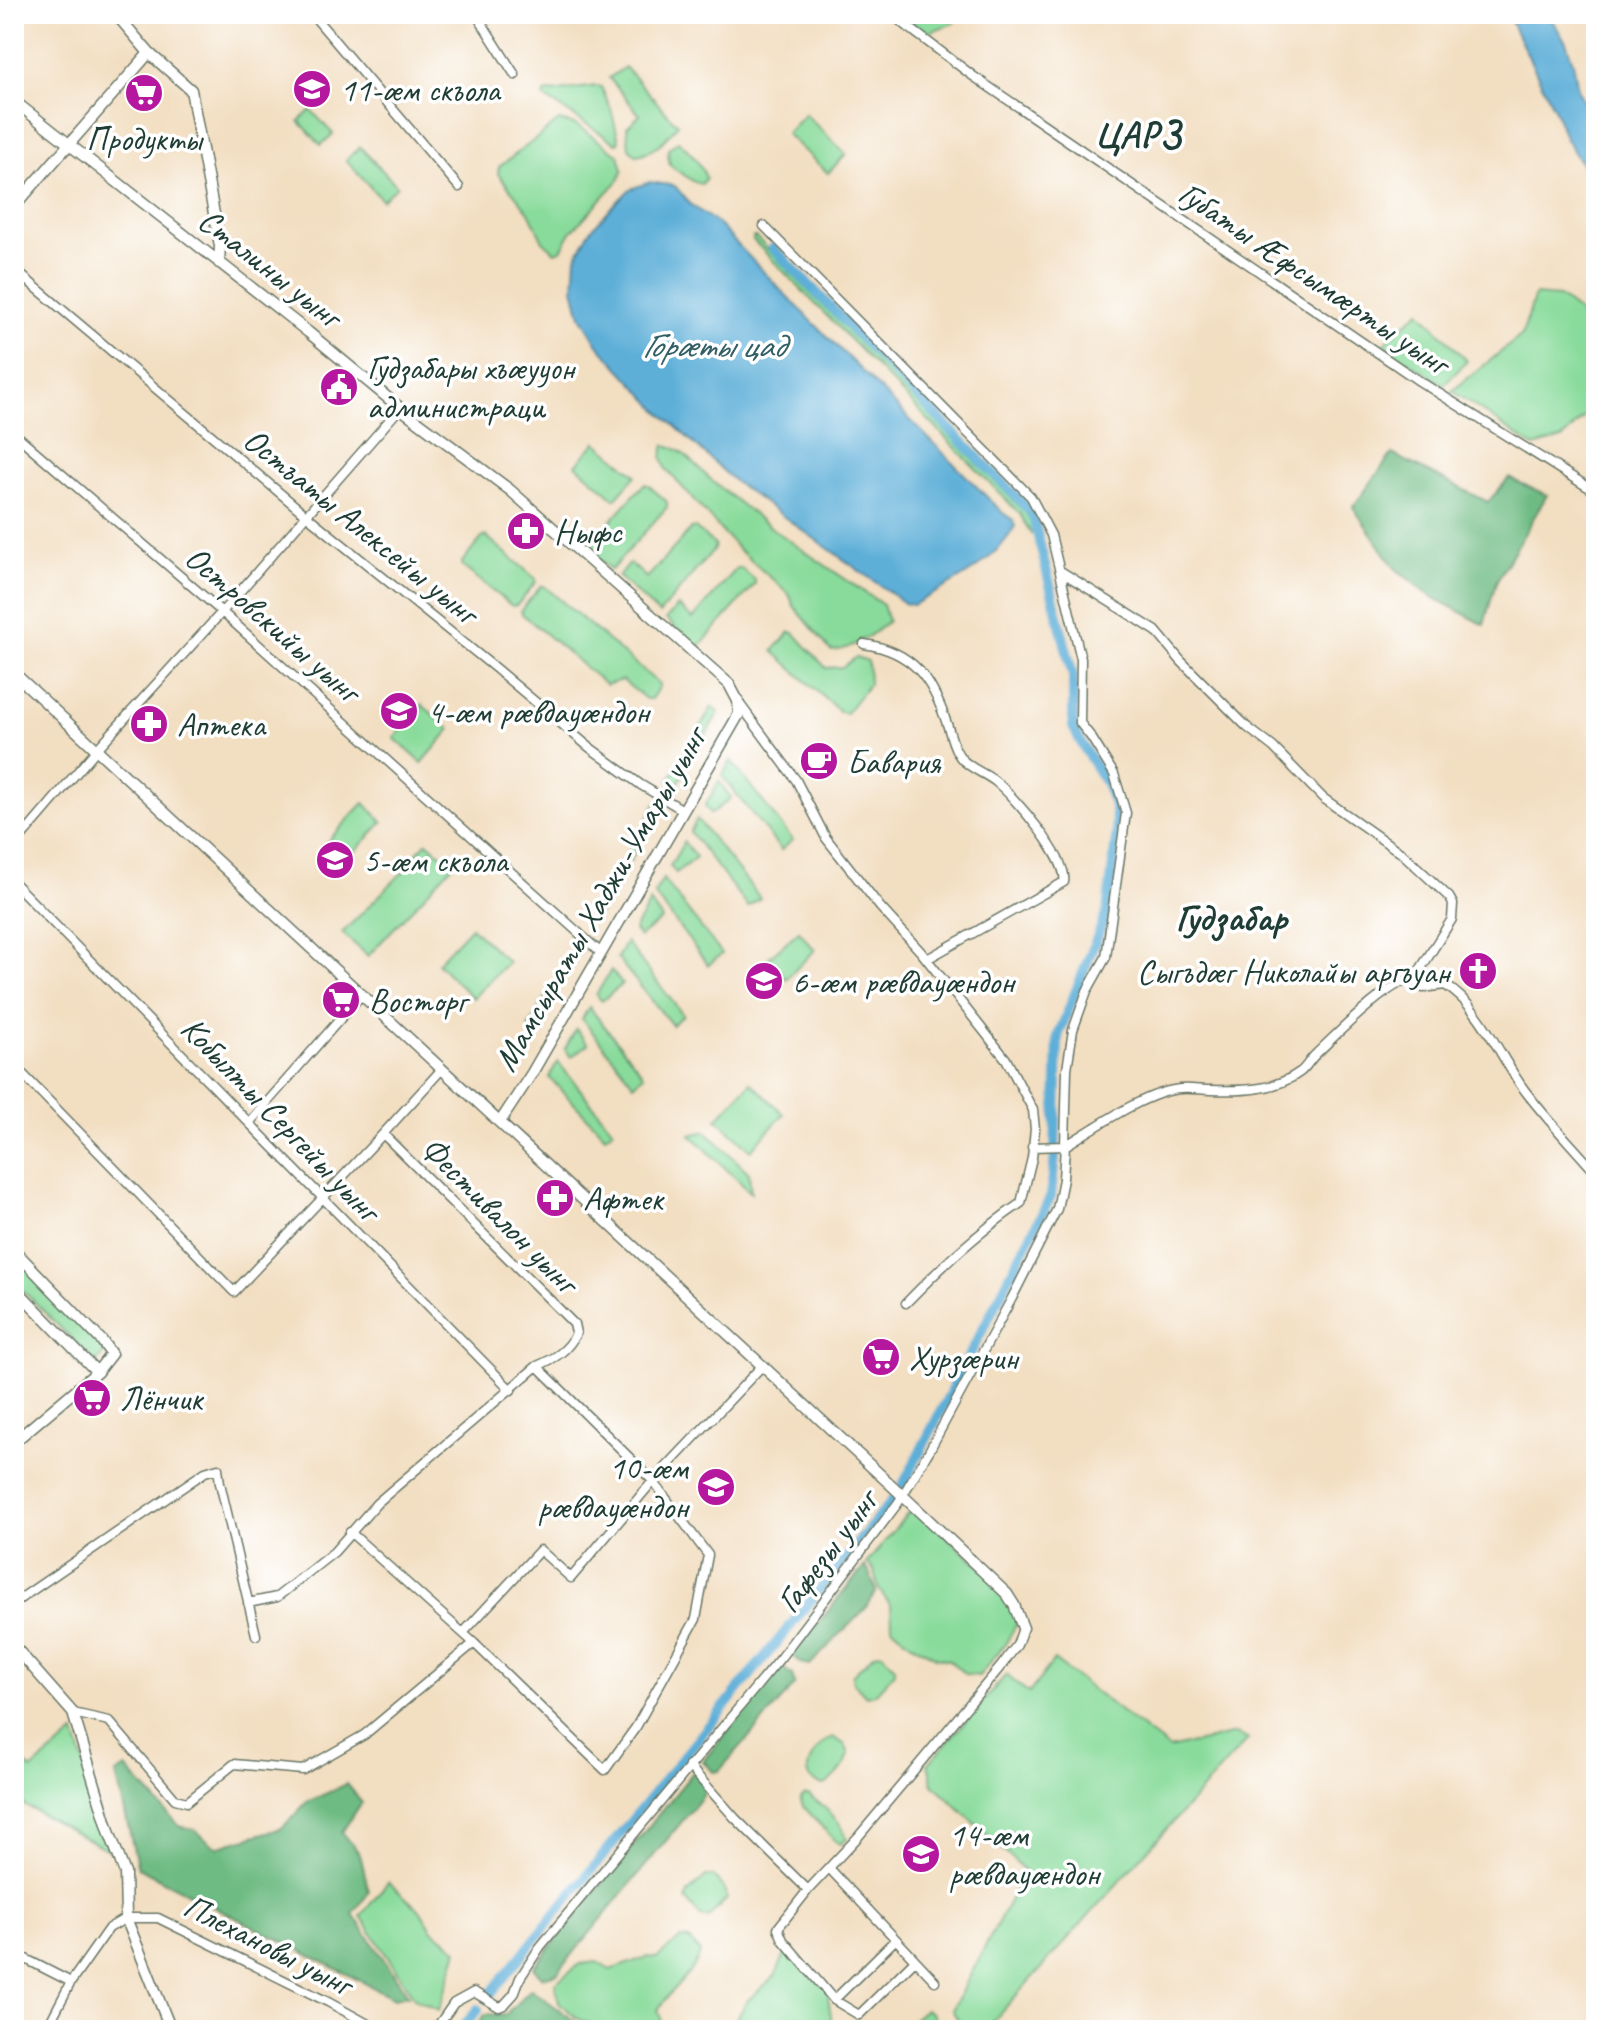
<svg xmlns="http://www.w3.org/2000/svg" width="1610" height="2044" viewBox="0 0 1610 2044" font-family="Caveat,sans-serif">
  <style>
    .green { fill: #89db9b; stroke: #548c68; stroke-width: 2 }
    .forest { fill: #6ebb83; stroke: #467c5c; stroke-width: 2 }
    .water { fill: #5dafd8; stroke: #3e7686; stroke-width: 2 }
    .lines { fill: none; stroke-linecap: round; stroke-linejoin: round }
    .canal { stroke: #5dafd8; stroke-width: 10 }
    .minor-casing { stroke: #697565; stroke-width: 11 }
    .tertiary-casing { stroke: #697565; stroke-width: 13 }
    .minor { stroke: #fff; stroke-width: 8 }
    .tertiary { stroke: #fff; stroke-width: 10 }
    .labels { text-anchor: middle; stroke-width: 7; stroke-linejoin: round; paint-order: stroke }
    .poi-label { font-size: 34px; fill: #1f3d34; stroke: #fff; text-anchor: start }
    .street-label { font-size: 34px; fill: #1f3d34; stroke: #fff }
    .water-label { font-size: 36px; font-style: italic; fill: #325f65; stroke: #fff }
    .quarter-label { font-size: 38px; font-weight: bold; fill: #1f3d34; stroke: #fff }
  </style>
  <rect width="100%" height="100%" fill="#fff"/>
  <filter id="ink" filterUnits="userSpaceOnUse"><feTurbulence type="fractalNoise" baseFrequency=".0125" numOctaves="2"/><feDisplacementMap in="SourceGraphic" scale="16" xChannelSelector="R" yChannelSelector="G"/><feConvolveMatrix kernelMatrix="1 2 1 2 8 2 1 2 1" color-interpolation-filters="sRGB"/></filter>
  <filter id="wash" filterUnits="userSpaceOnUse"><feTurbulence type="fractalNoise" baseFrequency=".006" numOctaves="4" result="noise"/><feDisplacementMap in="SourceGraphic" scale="32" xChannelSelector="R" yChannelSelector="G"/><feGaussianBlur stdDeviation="1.8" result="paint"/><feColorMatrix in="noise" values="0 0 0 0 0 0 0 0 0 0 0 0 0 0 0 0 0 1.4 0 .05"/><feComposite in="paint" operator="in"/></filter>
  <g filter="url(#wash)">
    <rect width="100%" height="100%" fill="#f2dec1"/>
    <!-- green -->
    <path class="green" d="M901 14H950L956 17 954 23 926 33Z
      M625 67 671 118 678 124C666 139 656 152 636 155L629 148 627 127 640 115 609 78Z
      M596 86 601 87 611 109 619 141 616 143 544 97 545 93Z
      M311 110 333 134 321 145 299 121Z
      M805 114 846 154 828 173 786 134Z
      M559 121 576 125 619 155 623 170 619 180 571 232 561 250 555 252 543 241 529 212 498 174 499 167Z
      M678 141C690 151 701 163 706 178L702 184C694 183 691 180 684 175 670 167 668 166 668 149Z
      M360 147 397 186 382 200 346 160Z
      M753 237H756L1026 513 1030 520 1034 533 1031 534 1020 514 753 240Z
      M1535 295 1559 297 1596 325V405L1562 439 1534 447 1452 391 1522 335Z
      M1420 311 1467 361 1444 385 1396 354 1384 343Z
      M596 442 636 475 615 499 576 465Z
      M665 445C681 447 697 467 709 478 762 525 824 564 883 605L888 621C875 633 850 651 831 651L794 606 789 594 737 548 666 469 662 457Z
      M644 484 648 485 667 502V507L611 570 587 547Z
      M692 528H695L715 545 714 549 659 614 618 576 630 563 647 578Z
      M486 536 536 579V582L517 605 512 606 463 567 462 562 482 538Z
      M737 568H741L755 580V584L697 649 666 619 678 606 693 619Z
      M541 586H544L659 684V687L651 699H646L622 680 606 685 522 614 521 610Z
      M790 632 794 633 826 668 843 667 856 657 868 661 869 684 846 713 840 712 773 651Z
      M422 705 451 729 422 763 394 738Z
      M712 707 719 712 677 785 669 781Z
      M731 761 793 840 781 850 722 776Z
      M719 781 731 798 711 814 705 806Z
      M657 802 663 805 630 861 625 858Z
      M364 803 383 822 342 865 322 847Z
      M697 819 760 898 748 907 690 832Z
      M427 842 453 865 368 956 342 933 405 870 404 866Z
      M684 842 696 857 676 873 670 866Z
      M613 878 619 881 597 918 592 914Z
      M663 879 722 954 708 965 654 894Z
      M650 902 662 919 639 937 634 930Z
      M471 927 508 962 473 998 437 963Z
      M799 931 815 950 786 979 768 958Z
      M626 942 683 1015 672 1025 617 958Z
      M575 947 581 950 534 1032 528 1028Z
      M611 970 622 984 602 1001 596 995Z
      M589 1007 644 1075 634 1084 582 1019Z
      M576 1029 588 1044 571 1057 565 1049Z
      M558 1062 613 1130 605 1136 549 1077Z
      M751 1082 784 1114 751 1150 717 1119Z
      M706 1131 749 1173 751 1193 691 1135Z
      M14 1255 106 1351 96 1363 14 1282Z
      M913 1507 1010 1592 1017 1623 1006 1643 979 1676 965 1674 949 1660 936 1657 910 1643 892 1627 891 1606 878 1588 874 1570 867 1563Z
      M882 1653 895 1667V1672L875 1694 866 1696 853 1682 852 1675 874 1654Z
      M1054 1660 1169 1749 1235 1734 1248 1739 985 2030H964L952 2010 1025 1871 933 1784 928 1764 1006 1675 1029 1693Z
      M75 1733 110 1851 14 1800V1751L31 1770Z
      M833 1737 844 1744 849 1753C846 1767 837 1776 825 1785 792 1781 814 1745 833 1737Z
      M804 1795H809C823 1806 843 1821 847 1839L840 1844 835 1841 803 1806 800 1798Z
      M706 1876H713L726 1891 727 1899 708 1918 701 1917 686 1900 688 1893Z
      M388 1882 421 1911 432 1929 458 1950 439 2010 415 1999 361 1916Z
      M680 1939 689 1940 700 1952C696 1974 670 1988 658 2010L665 2030H602L577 2018 559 2002 555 1983 580 1964 597 1962 610 1970 647 1957 657 1958Z
      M787 1951 827 1989 833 2030H723L737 2018 748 2000 775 1976Z
      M925 2009 932 2014 939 2030H900Z"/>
    <!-- forest -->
    <path class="forest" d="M1392 454 1488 502 1509 478 1547 495 1496 582 1484 625 1429 595 1395 568 1353 507Z
      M865 1566 870 1574 876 1592 867 1607 810 1665 800 1663 792 1655Z
      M781 1666 792 1675 795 1685 719 1771 713 1772 703 1761Z
      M126 1768 179 1826 195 1830 216 1847 282 1828 307 1802 347 1784 362 1802 342 1832 360 1854 369 1892 353 1914 408 1995 394 1998 138 1868 116 1774Z
      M694 1771 707 1784 703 1796 557 1973 542 1977 533 1968Z
      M531 1989 579 2024 592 2030H474L485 2014 505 2015Z"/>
    <!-- water -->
    <path class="water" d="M1507 14H1548L1566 42 1573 62 1578 90 1596 127V186L1565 138 1555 110Z
      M650 182 675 186 690 204 718 224 779 288 1003 513 1013 520 1015 526C993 566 951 583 913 605L906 604 735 482 658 410 599 346 581 316 574 289 576 257 590 231 609 210 630 189Z"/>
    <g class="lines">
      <!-- canal -->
      <path class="canal" d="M773 248 1032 513 1073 676V727L1085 750 1106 783 1115 807 1117 833 1107 912 1058 1036 1055 1156 1051 1196 903 1485
        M487 1998 896 1496
        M461 2030 478 2009"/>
    </g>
  </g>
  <g filter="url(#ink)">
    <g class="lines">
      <defs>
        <path id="minor" d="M312 14 459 187
          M476 14 515 75
          M891 14 973 76 1416 379 1596 492
          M764 226 1031 497 1051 535 1081 659 1080 723 1091 737 1114 774 1126 813 1106 957 1087 991 1073 1030 1067 1069 1065 1146
          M14 269 306 515 495 668 589 747 641 785 683 810
          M14 433 222 612 601 953
          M1062 572 1156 631 1181 661 1247 727 1273 747 1323 798 1404 855 1449 897 1453 904 1452 919 1413 981
          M864 644C913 651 932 679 947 724 951 735 953 749 961 758 970 769 985 773 996 782 1014 796 1069 860 1064 882L927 959
          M739 703 796 780 826 838 880 907 921 952 1006 1059 1033 1110 1035 1129 1032 1158 1021 1203C976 1234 944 1264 906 1303
          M14 846 97 749 222 612 400 408
          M14 883 511 1390
          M14 1065 234 1292 383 1134 442 1069
          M249 1123 362 994
          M1065 1146C1095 1128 1145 1092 1180 1089 1190 1088 1201 1090 1211 1090 1240 1091 1275 1091 1300 1072 1306 1068 1310 1059 1316 1054 1331 1040 1394 975 1413 981 1417 983 1420 986 1423 988L1445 985C1482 1008 1498 1054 1523 1088 1545 1118 1572 1145 1596 1173
          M350 1532 474 1643 605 1770 636 1727 696 1619 708 1555 653 1481 537 1366
          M14 1603 205 1472 218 1468 220 1483 256 1635
          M248 1603 277 1597 334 1552 377 1503 537 1366C554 1359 569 1350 576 1333L574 1324 558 1308 383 1134
          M463 1633 540 1550 571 1578 653 1481 762 1366
          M73 1713 109 1721 175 1799 187 1802 234 1764 303 1770 364 1735 474 1643
          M689 1766 735 1818 808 1890
          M829 1868 935 1981
          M14 1953 71 1982
          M915 1960 859 2015 834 2000 783 1940 778 1928 808 1890 858 1837 1002 1665 1017 1645 1023 1628
          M834 2000 895 1940
          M46 2030 71 1982 109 1928 126 1918H158L328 2002 379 2030
          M435 2030 454 2003 474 1992 499 2007 504 2005 514 1994 520 1978 540 1947 781 1657 898 1503 929 1451 1012 1298 1057 1209 1063 1179 1065 1146 1032 1147"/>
        <path id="tertiary" d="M116 14 149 53 191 90 220 246 219 263
          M14 101 308 332 400 408 510 490 729 684 738 701 739 714 532 1073 500 1122
          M14 207 149 53
          M14 673 902 1495 1007 1594 1014 1605 1023 1628
          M14 1250 102 1341 111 1354 97 1372 14 1442
          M14 1287 97 1372
          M14 1646 73 1713 110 1834 125 1873 126 1918 171 2030"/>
      </defs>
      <!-- minor casing -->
      <use href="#minor" class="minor-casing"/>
      <!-- tertiary casing -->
      <use href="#tertiary" class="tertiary-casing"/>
      <!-- minor -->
      <use href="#minor" class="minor"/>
      <!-- tertiary -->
      <use href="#tertiary" class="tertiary"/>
    </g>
  </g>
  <!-- icons -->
  <defs>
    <symbol id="school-disc" viewBox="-11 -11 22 22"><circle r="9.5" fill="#b5179e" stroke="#fff"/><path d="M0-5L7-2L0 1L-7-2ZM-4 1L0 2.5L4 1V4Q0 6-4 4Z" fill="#fff"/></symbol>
    <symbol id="supermarket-disc" viewBox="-11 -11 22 22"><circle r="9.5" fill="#b5179e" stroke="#fff"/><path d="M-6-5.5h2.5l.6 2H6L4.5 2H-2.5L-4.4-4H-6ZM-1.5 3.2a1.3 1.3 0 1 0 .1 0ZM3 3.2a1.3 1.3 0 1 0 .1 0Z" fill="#fff"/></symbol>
    <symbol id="civic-disc" viewBox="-11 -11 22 22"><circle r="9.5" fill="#b5179e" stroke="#fff"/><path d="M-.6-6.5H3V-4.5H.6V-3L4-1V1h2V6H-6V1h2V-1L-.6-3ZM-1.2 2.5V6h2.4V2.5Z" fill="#fff"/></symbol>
    <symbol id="pharmacy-disc" viewBox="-11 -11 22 22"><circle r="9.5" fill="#b5179e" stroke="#fff"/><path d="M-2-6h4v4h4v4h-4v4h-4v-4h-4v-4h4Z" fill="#fff"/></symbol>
    <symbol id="cafe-disc" viewBox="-11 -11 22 22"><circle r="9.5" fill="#b5179e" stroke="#fff"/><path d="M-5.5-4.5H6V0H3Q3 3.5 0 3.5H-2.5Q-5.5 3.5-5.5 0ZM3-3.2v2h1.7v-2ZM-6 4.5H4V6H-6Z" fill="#fff"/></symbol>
    <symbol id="church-disc" viewBox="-11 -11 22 22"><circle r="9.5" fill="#b5179e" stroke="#fff"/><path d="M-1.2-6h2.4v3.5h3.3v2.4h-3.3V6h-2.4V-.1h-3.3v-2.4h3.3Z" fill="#fff"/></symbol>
  </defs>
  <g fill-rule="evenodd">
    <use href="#school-disc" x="290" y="67" width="44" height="44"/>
    <use href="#supermarket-disc" x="122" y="71" width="44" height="44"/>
    <use href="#civic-disc" x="317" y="365" width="44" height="44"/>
    <use href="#pharmacy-disc" x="504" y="509" width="44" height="44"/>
    <use href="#school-disc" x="377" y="689" width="44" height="44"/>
    <use href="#pharmacy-disc" x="127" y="702" width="44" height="44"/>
    <use href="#cafe-disc" x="797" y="739" width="44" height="44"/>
    <use href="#school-disc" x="313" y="838" width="44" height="44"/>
    <use href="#church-disc" x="1456" y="949" width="44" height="44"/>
    <use href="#school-disc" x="742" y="959" width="44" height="44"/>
    <use href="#supermarket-disc" x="319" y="978" width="44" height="44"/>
    <use href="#pharmacy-disc" x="533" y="1176" width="44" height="44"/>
    <use href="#supermarket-disc" x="859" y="1335" width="44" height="44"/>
    <use href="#supermarket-disc" x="70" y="1376" width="44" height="44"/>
    <use href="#school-disc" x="694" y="1465" width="44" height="44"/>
    <use href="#school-disc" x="899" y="1832" width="44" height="44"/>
  </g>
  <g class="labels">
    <!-- poi labels -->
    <g class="poi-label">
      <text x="340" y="101">11-æм скъола</text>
      <text x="144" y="150" text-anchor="middle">Продукты</text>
      <text x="367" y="379">Гудзабары хъæууон<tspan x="367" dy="39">администраци</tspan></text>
      <text x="554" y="543">Ныфс</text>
      <text x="427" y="723">4-æм рӕвдауӕндон</text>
      <text x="177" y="736">Аптека</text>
      <text x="847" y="773">Бавария</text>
      <text x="363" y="872">5-æм скъола</text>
      <text x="1450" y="983" text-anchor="end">Сыгъдæг Николайы аргъуан</text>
      <text x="792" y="993">6-æм рӕвдауӕндон</text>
      <text x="369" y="1012">Восторг</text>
      <text x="583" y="1210">Афтек</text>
      <text x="909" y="1369">Хурзæрин</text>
      <text x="120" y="1410">Лёнчик</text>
      <text x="688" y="1479" text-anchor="end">10-æм<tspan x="688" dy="39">рӕвдауӕндон</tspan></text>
      <text x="949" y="1846">14-æм<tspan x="949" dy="39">рӕвдауӕндон</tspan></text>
    </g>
    <!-- street labels -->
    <g class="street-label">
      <text transform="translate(270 267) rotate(38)" y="12">Сталины уынг</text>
      <text transform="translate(1314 277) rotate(34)" y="12">Губаты Æфсымæрты уынг</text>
      <text transform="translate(361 525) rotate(39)" y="12">Остъаты Алексейы уынг</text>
      <text transform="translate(273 623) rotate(41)" y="12">Островскийы уынг</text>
      <text transform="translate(599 899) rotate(-60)" y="12">Мамсыраты Хаджи-Умары уынг</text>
      <text transform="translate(281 1118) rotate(46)" y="12">Кобылты Сергейы уынг</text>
      <text transform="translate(500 1214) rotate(45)" y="12">Фестивалон уынг</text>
      <text transform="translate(826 1551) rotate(-53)" y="12">Гафезы уынг</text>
      <text transform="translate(268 1944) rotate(27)" y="12">Плехановы уынг</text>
    </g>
    <!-- water labels -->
    <g class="water-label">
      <text x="713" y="357">Горӕты цад</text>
    </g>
    <!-- quarter labels -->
    <g class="quarter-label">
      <text x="1138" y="147">ЦАРЗ</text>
      <text x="1231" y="930">Гудзабар</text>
    </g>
  </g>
  <!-- margin -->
  <rect width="1610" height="2044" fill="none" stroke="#fff" stroke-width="48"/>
</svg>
